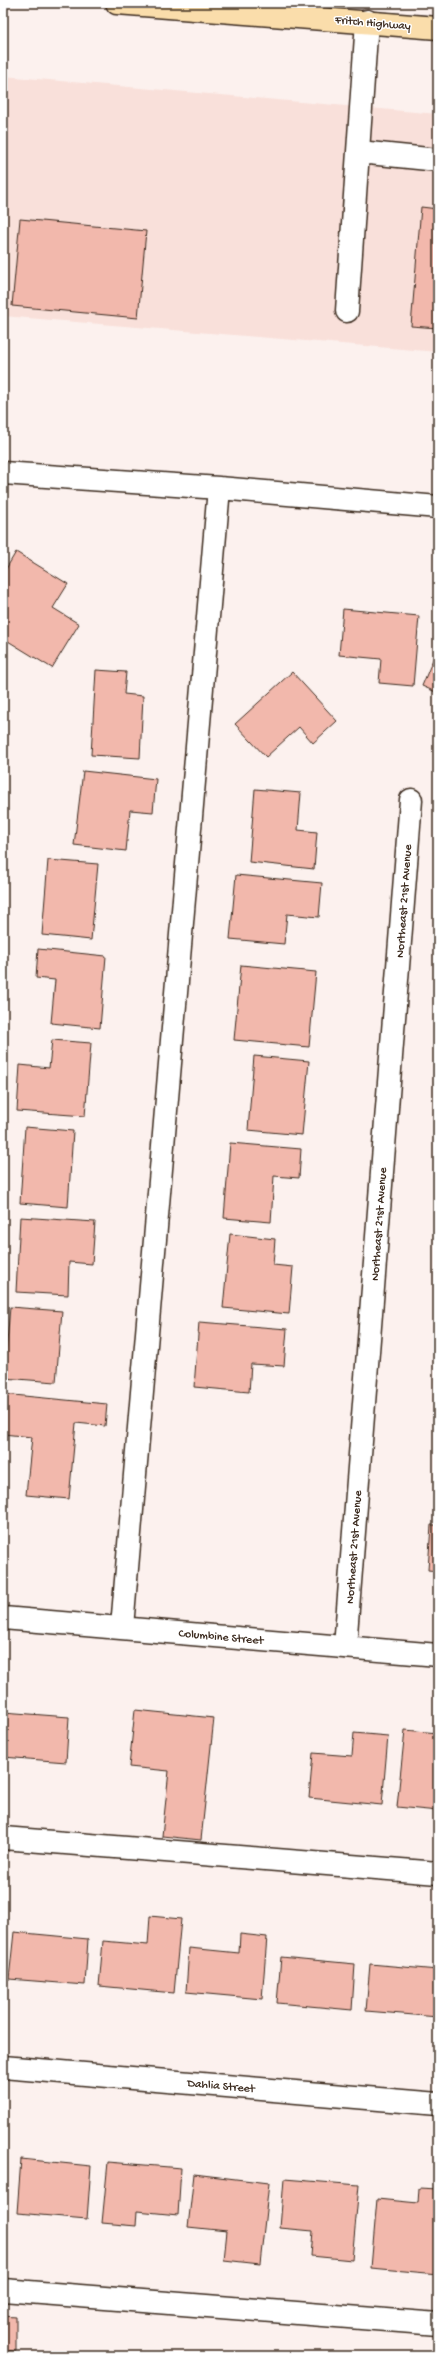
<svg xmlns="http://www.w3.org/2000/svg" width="441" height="2359" viewBox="0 0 441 2359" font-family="'Gochi Hand',sans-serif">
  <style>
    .built { fill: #f9e0da }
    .building { fill: #f2b8ac; stroke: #3b2a1e }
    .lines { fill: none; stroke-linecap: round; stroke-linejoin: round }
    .minor-casing { stroke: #3b2a1e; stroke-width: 25 }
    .major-casing { stroke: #3b2a1e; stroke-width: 25 }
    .minor { stroke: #fff; stroke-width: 22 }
    .major { stroke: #faddab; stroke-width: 22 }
    .labels { text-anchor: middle; stroke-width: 3; stroke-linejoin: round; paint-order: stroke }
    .street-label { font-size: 12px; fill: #3b2a1e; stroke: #fff }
  </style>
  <rect width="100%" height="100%" fill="#fcf1ee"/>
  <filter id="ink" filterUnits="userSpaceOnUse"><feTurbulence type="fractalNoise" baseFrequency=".025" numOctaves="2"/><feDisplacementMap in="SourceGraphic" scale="8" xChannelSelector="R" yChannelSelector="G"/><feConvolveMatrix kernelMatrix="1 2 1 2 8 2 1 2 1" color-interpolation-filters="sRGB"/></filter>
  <g filter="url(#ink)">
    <!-- built -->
    <path class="built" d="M3 76 438 114V352L3 316Z"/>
    <!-- building -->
    <path class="building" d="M421 207 438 209V328L411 326Z
      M20 219 146 231 138 318 12 306Z
      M16 552 68 584 53 608 79 624 52 668 3 638V574Z
      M343 609 419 616 413 686 379 683 381 659 339 655Z
      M438 647V693L422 686Z
      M96 670 126 672 124 694 143 696 140 758 91 755Z
      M292 672 337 721 313 743 299 727 266 757 235 724Z
      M83 771 156 779 153 812 130 810 126 851 74 845Z
      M255 789 301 793 298 830 317 832 314 869 249 862Z
      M48 860 98 864 91 940 42 935Z
      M236 875 322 883 319 917 287 914 284 944 230 939Z
      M38 949 106 956 100 1028 51 1023 55 980 36 978Z
      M241 965 316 972 309 1047 234 1040Z
      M52 1040 91 1043 85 1116 17 1111 20 1065 49 1068Z
      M254 1056 309 1061 302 1135 248 1130Z
      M25 1127 73 1131 68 1207 20 1203Z
      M230 1143 301 1149 299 1178 274 1176 271 1222 224 1218Z
      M20 1217 95 1222 92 1264 69 1262 68 1295 16 1292Z
      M230 1234 275 1239 273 1265 293 1267 289 1314 223 1308Z
      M10 1307 62 1311 56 1382 4 1378Z
      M199 1322 287 1329 284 1366 251 1364 249 1392 194 1387Z
      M3 1394 107 1404 105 1426 76 1423 69 1499 26 1495 32 1437 3 1434Z
      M431 1525H438V1571L428 1570Z
      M135 1710 214 1718 201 1840 162 1836 169 1771 129 1767Z
      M3 1712 69 1717 66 1762 3 1757Z
      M405 1730 438 1733V1811L397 1807Z
      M354 1733 388 1736 382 1805 309 1798 313 1753 352 1756Z
      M150 1916 181 1919 174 1993 99 1986 103 1941 148 1945Z
      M14 1932 88 1939 85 1985 9 1979Z
      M240 1934 267 1937 262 1999 186 1992 189 1948 239 1953Z
      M281 1957 355 1964 352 2010 277 2003Z
      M370 1964 438 1970V2017L366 2011Z
      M21 2159 91 2166 87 2219 17 2213Z
      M108 2162 181 2168 178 2215 137 2211 136 2226 102 2223Z
      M194 2174 269 2183 260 2264 224 2260 227 2231 188 2227Z
      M284 2179 359 2185 352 2260 311 2256 313 2231 280 2228Z
      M419 2188 438 2189V2274L371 2268 377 2199 418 2203Z
      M3 2316 16 2317V2351L3 2350Z"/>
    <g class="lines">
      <defs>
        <path id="minor" d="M359 152 438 160
          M347 311 367 21
          M3 473 219 488 438 507
          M3 1618 438 1655
          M122 1627 219 488
          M345 1647 411 800
          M3 1838 438 1873
          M3 2067 438 2104
          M3 2290 438 2324"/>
        <path id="major" d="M117 3 438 28"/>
      </defs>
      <!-- minor casing -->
      <use href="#minor" class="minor-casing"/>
      <!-- major casing -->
      <use href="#major" class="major-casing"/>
      <!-- minor -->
      <use href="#minor" class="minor"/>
      <!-- major -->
      <use href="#major" class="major"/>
    </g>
  </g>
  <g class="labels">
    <!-- street labels -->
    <g class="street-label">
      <text transform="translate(373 22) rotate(5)" y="4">Fritch Highway</text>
      <text transform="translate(403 901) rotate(-86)" y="4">Northeast 21st Avenue</text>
      <text transform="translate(378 1224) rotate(-86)" y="4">Northeast 21st Avenue</text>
      <text transform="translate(353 1547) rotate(-86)" y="4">Northeast 21st Avenue</text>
      <text transform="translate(221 1636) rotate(5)" y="4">Columbine Street</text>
      <text transform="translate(221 2085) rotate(5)" y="4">Dahlia Street</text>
    </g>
  </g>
  <!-- margin -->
  <rect width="441" height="2359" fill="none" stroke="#fff" stroke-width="16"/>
  <rect x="8" y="8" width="425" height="2343" fill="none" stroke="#3b2a1e" stroke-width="1.5" filter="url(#ink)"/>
</svg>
